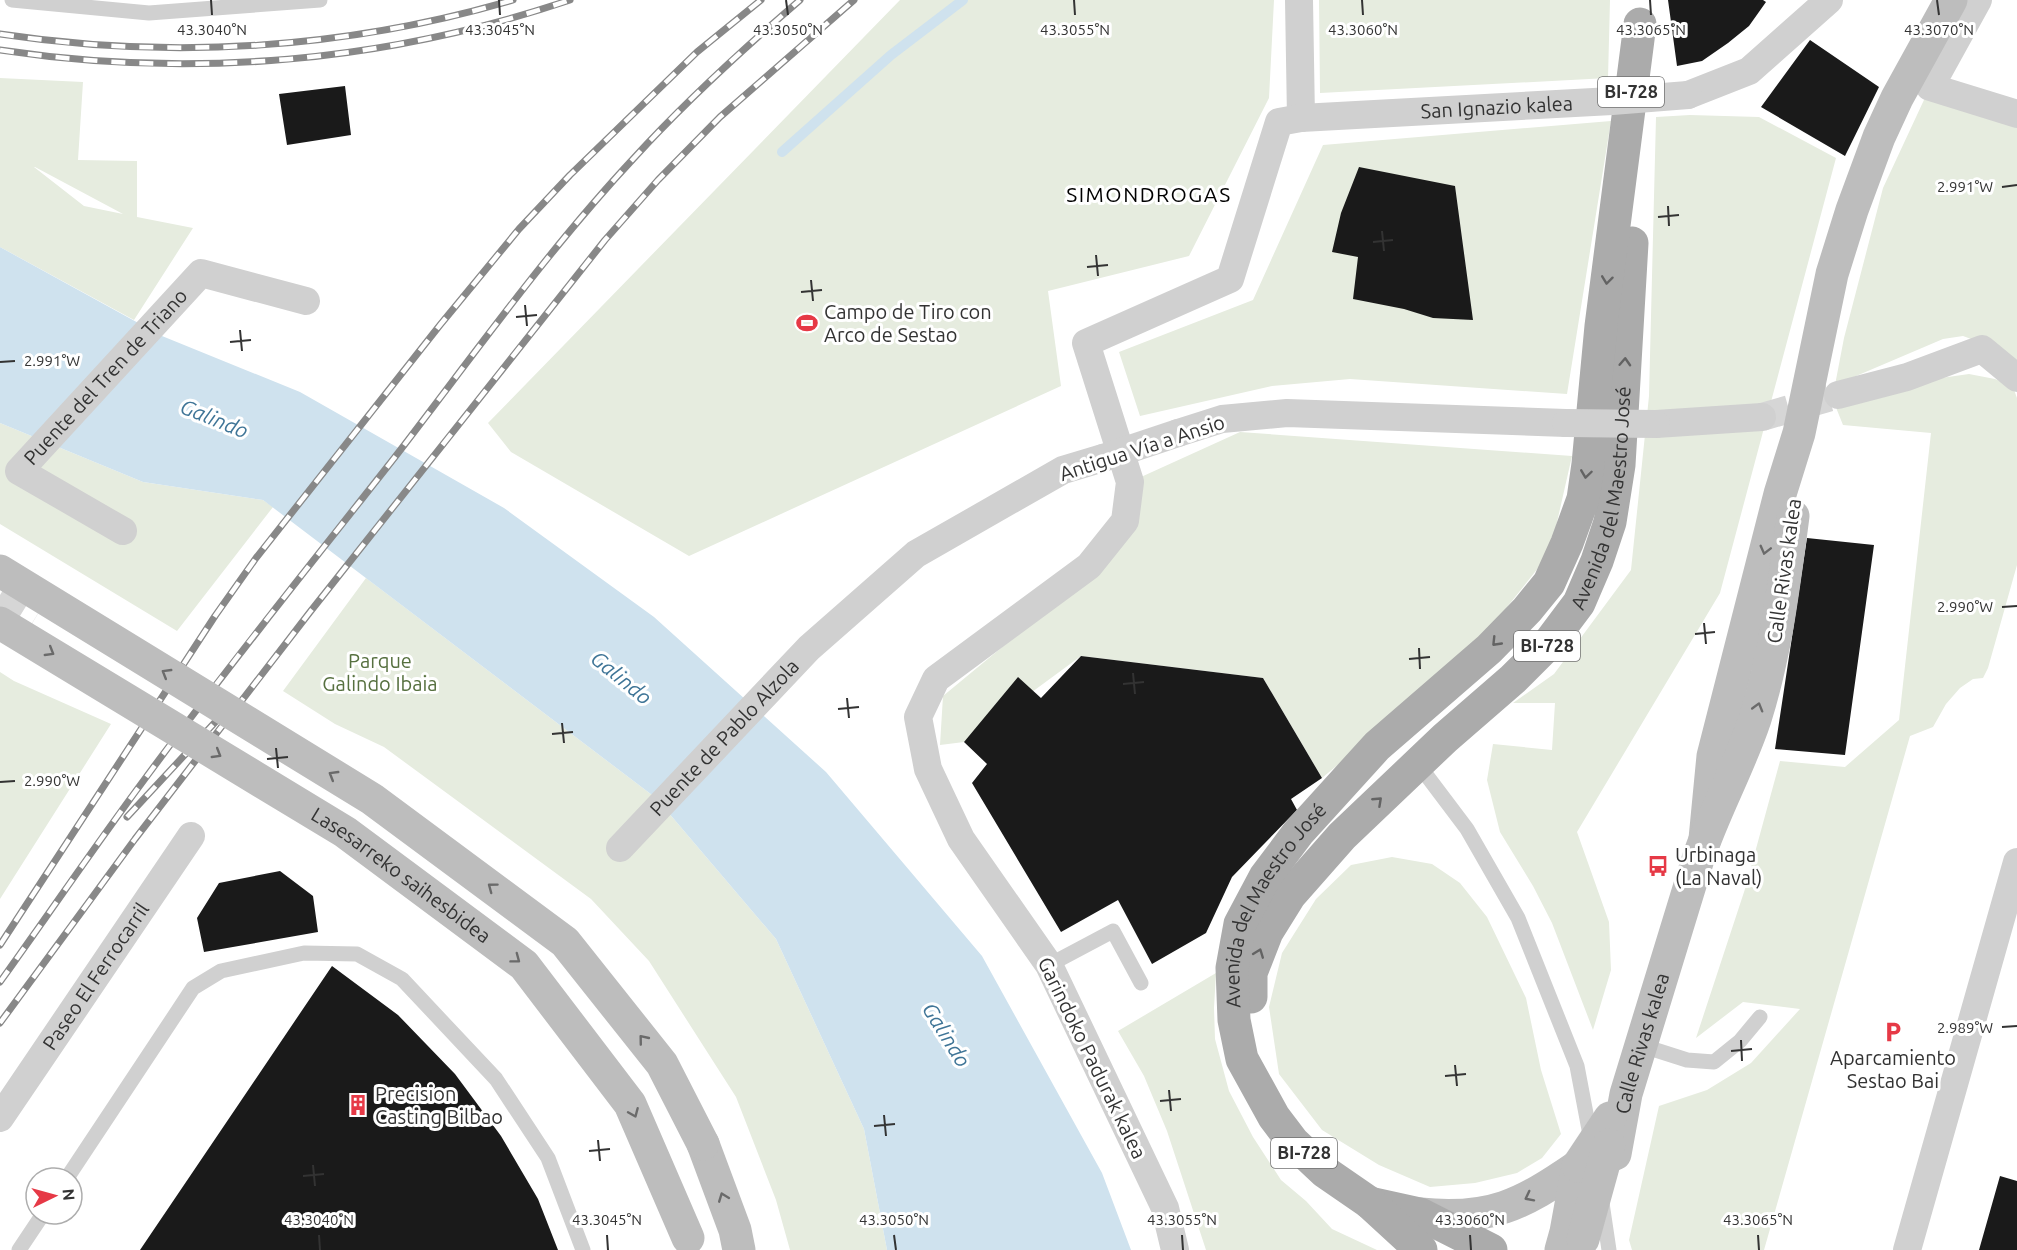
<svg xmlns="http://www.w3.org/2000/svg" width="2017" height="1250" viewBox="0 0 2017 1250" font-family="Ubuntu,sans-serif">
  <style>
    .green { fill: #e6ecdf; fill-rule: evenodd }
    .water { fill: #cfe2ee }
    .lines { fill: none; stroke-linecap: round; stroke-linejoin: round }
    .stream { stroke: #cfe2ee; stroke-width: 10 }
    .building { fill: #1a1a1a }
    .street-tunnel { stroke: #d6d6d6; stroke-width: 28; stroke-dasharray: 28 14; stroke-linecap: butt }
    .lane { stroke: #d0d0d0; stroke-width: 15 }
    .street { stroke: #d0d0d0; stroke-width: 28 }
    .secondary { stroke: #bdbdbd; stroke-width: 33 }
    .primary { stroke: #ababab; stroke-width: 33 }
    .rail-casing { stroke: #888; stroke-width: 7 }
    .rail { stroke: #fff; stroke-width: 4.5; stroke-dasharray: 14; stroke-linecap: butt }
    .street-bridge { stroke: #d0d0d0; stroke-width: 28 }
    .secondary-bridge { stroke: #bdbdbd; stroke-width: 33 }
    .oneway { stroke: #636363 }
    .oneway2 { stroke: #6a6a6a }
    .ticks { fill: none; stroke: #333; stroke-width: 2 }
    .labels { text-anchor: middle; stroke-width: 6; stroke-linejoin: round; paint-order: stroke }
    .shield { fill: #fff; stroke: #707070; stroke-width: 1.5 }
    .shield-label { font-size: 18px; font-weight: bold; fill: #333 }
    .street-label { font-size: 20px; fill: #333; stroke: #fff }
    .poi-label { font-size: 20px; fill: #333; stroke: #fff; text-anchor: start }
    .park-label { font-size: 20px; fill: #56703f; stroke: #fff }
    .neighbourhood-label { font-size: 21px; letter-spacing: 1.5px; fill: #000; stroke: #fff }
    .water-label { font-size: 21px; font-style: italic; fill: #3f7597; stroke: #fff }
    .ticks-label { font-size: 15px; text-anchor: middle; fill: #333; stroke: #fff; stroke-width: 6; stroke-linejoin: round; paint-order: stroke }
  </style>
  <rect width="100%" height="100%" fill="#fff"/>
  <!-- green -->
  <path class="green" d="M900 0H1274L1269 98 1189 256 1048 291 1061 386 689 556 511 452 488 423Z
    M1319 0H1610L1608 78 1320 93Z
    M0 78 83 82 78 160 137 161V217L193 228 134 320 0 247ZM34 167H35L123 214 84 206Z
    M1930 87 2017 114V362L2001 350 1963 336 1943 339 1835 385 1844 338 1883 188Z
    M1690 115 1759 117 1836 158 1720 593 1577 832 1609 922 1611 970 1593 1030 1552 923 1533 886 1500 832 1487 780 1493 744 1552 750 1555 703H1513L1554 674 1631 570 1649 396 1656 117Z
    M1611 121 1567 394 1350 379 1272 386 1140 416 1119 352 1253 300 1323 145Z
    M1969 374 1995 379 2013 387 2017 398V565L1988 668 1983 678 1973 679 1960 688 1946 704 1933 727 1910 736 1764 1250H1632L1629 1240 1659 1106 1707 1090 1751 1063 1800 1009 1743 1002 1696 1038 1745 889 1780 761 1845 767 1899 720 1931 433 1843 425 1835 405 1934 379Z
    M0 423 143 482 263 500 273 507 177 631 0 524Z
    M1240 432 1572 456 1550 553 1469 655 1322 778 1263 678 1081 656 964 742 940 745 943 696 1116 553 1130 482Z
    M366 578 656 798 776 939 864 1129 887 1250H790L776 1200 736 1097 649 961 591 899 384 747 335 724 283 691Z
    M0 672 14 681 111 724 0 899Z
    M1392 857 1432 864 1460 883 1487 917 1526 998 1541 1070 1561 1134 1542 1158 1517 1173 1475 1183 1430 1187 1379 1165 1322 1130 1279 1074 1269 1007 1282 953 1316 899 1351 865Z
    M1216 973 1214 1008 1215 1039 1229 1091 1253 1137 1281 1180 1306 1201 1332 1229 1377 1250H1206L1167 1131 1144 1076 1118 1031Z"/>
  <!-- water -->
  <path class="water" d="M0 247 162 336 300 392 504 508 654 617 826 772 982 956 1102 1173 1131 1250H887L864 1129 776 939 656 798 263 500 143 482 0 423Z"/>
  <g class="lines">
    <!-- stream -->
    <path class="stream" d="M782 152 891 55 963 0"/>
  </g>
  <!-- building -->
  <path class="building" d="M1668 0H1763L1766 2 1749 26 1728 43 1702 61 1677 66Z
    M1810 40 1879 87 1845 156 1761 107Z
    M345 86 351 135 287 145 279 94Z
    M1359 167 1455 186 1473 320 1433 318 1404 309 1353 299 1358 257 1332 252 1341 213Z
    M1807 538 1874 545 1845 755 1775 749Z
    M1081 656 1263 678 1322 778 1291 799 1297 810 1232 877 1206 933 1152 964 1118 900 1061 932 972 783 987 764 964 742 1018 677 1041 698Z
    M280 871 313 896 318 932 204 952 197 918 219 883Z
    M332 966 398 1015 455 1074 501 1136 538 1199 558 1250H140Z
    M2000 1176 2017 1181V1250H1979Z"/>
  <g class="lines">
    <!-- street-tunnel -->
    <path class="street-tunnel" d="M1762 417 1838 395
      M0 595 36 617"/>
    <!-- lane -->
    <path class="lane" d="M12 0 149 13 320 0
      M1418 764 1467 829 1518 918 1577 1066 1591 1140
      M1049 965 1113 931 1141 983
      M1640 1045 1687 1060 1714 1062 1740 1041 1760 1017
      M67 1178 193 988 221 971 304 953 357 954 402 979 496 1079 548 1158 583 1250
      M1602 1203 1609 1250
      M19 1250 43 1214"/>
    <!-- street -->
    <g class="street">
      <path d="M1299 0 1301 118"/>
      <path d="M1978 0 1930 87 2017 114"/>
      <path d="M1688 95 1749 71 1829 0"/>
      <path d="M1838 395 1907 377 1982 349 2017 378"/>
      <path d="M1656 424 1762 417"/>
      <path d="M1178 433 1222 419 1287 413 1566 423"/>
      <path id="s1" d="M123 531 19 471 201 273 306 301"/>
      <path id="s2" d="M620 848 809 648 916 554 1063 470 1103 458"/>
      <path id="s3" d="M0 1118 191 836"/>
      <path id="s4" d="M1175 1250 1165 1208 1049 965 961 839 928 769 918 717 936 679 1089 566 1125 521 1130 482 1086 343 1230 279 1279 122 1301 118 1612 101"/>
      <path d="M1907 1250 2017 862"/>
    </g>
    <!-- secondary -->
    <g class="secondary">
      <path d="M1705 839 1713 756 1780 494 1799 433 1832 274 1852 210 1879 137 1897 98 1951 0"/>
      <path d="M703 1144 735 1230 739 1250"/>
      <path id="s5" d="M1615 1154 1626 1094 1698 859C1714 811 1739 767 1755 719 1776 653 1784 584 1793 516"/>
      <path d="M1420 1214C1491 1221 1521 1205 1578 1166"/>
      <path d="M1561 1250 1566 1232 1578 1166"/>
    </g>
    <!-- primary -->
    <g class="primary">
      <path id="s6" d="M1251 997V973L1267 932 1290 895 1342 836 1445 738 1513 679 1549 643 1579 603 1597 561 1610 522 1619 465 1632 243"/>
      <path d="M1370 1203 1420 1214 1491 1250"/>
      <path id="s7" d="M1421 1250 1370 1203 1325 1172 1293 1142 1274 1117 1242 1059 1234 1020 1232 968 1240 924 1265 877 1298 833 1377 746 1489 649 1527 610 1549 583 1567 543 1583 499 1588 464 1601 326 1640 24"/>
    </g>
    <defs>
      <path id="rail" d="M0 34C171 60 347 49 513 0
        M0 50C192 79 386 62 570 0
        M127 817 219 718
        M0 945 215 616 256 558 440 325 519 229 570 175 697 52 761 0
        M0 982C48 915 95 846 144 780 225 670 311 564 395 457 473 356 547 251 634 158 686 101 742 50 800 0
        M0 1023 135 839 310 612 605 240 658 180 720 117 854 0"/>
    </defs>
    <!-- rail casing -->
    <use href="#rail" class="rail-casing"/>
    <!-- rail -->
    <use href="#rail" class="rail"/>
    <!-- street-bridge -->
    <path class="street-bridge" d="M1612 101 1688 95
      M1566 423 1656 424
      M1103 458 1178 433"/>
    <!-- secondary-bridge -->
    <g class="secondary-bridge">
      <path d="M0 571 372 799 565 942 662 1064 703 1144"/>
      <path id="s8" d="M0 623 345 832 524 965 630 1104 688 1238"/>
      <path d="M1578 1166 1610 1118"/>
      <path d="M1583 1239 1609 1145"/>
    </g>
  </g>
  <!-- one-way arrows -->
  <defs><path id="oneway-chevron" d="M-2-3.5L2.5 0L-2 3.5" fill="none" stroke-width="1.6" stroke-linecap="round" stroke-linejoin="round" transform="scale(1.5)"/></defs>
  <g class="oneway">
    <use href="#oneway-chevron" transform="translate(1607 280) rotate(97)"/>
    <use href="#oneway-chevron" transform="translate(1625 362) rotate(-87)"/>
    <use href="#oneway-chevron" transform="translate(1586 474) rotate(98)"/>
    <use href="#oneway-chevron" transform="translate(1496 642) rotate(134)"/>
    <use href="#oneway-chevron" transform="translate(1378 801) rotate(-43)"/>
    <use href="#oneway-chevron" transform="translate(1259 953) rotate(-69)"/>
  </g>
  <g class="oneway2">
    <use href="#oneway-chevron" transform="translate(1765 550) rotate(104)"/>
    <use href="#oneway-chevron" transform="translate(50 652) rotate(31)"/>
    <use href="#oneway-chevron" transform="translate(166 673) rotate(-149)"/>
    <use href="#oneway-chevron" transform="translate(1758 707) rotate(-74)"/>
    <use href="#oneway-chevron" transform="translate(217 754) rotate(31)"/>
    <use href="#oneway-chevron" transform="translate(333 775) rotate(-149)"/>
    <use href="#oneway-chevron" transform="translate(492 887) rotate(-143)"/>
    <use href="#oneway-chevron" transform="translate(516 959) rotate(37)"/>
    <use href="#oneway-chevron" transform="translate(643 1039) rotate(-129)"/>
    <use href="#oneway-chevron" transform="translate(634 1113) rotate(67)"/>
    <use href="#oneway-chevron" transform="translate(723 1197) rotate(-111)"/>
    <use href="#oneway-chevron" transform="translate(1529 1197) rotate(153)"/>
  </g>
  <!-- ticks -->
  <path class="ticks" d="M211 0 212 15M499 0 500 15M786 0 788 15M1074 0 1075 15M1362 0 1363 15M1650 0 1651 15M1937 0 1939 15M2002 187 2017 185M1668 206 1669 226M1658 217 1679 215M1382 231 1384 251M1373 242 1393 240M1096 255 1098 276M1087 267 1108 265M811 280 813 301M801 292 822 290M525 305 527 326M516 317 537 315M240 330 242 351M230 342 251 340M0 362 15 361M2002 607 2017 606M1704 623 1706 644M1695 634 1715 632M1419 648 1420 669M1409 659 1430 657M1133 673 1135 694M1123 684 1144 682M847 698 849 718M838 709 859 707M562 723 564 743M552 734 573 732M276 748 278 768M267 759 288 757M0 782 15 781M2002 1027 2017 1026M1741 1040 1742 1061M1731 1051 1752 1049M1455 1065 1457 1086M1445 1076 1466 1074M1169 1090 1171 1111M1160 1101 1181 1099M884 1115 886 1136M874 1126 895 1124M598 1140 600 1161M589 1151 610 1149M313 1165 315 1186M303 1176 324 1174M319 1235 320 1250M607 1235 608 1250M894 1235 896 1250M1182 1235 1183 1250M1470 1235 1471 1250M1758 1235 1759 1250"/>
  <!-- icons -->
  <defs>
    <symbol id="stadium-bare" viewBox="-9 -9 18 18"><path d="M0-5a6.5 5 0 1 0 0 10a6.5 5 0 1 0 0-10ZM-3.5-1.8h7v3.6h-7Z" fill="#e63946" stroke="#fff" stroke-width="2.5" paint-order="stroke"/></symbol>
    <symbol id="bus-bare" viewBox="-9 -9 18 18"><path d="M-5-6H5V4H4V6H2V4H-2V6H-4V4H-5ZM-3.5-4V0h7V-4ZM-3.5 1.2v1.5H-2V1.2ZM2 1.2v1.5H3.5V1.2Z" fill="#e63946" stroke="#fff" stroke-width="2.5" paint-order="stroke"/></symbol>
    <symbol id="parking-bare" viewBox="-9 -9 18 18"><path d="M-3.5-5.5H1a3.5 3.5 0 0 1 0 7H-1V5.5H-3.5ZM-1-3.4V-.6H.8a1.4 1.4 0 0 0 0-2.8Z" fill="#e63946" stroke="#fff" stroke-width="2.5" paint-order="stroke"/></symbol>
    <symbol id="building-bare" viewBox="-9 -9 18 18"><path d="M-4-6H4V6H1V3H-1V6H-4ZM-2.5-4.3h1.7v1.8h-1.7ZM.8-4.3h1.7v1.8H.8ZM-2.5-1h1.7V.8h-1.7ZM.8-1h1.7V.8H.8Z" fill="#e63946" stroke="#fff" stroke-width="2.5" paint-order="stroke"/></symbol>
  </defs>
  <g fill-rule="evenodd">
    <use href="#stadium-bare" x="792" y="308" width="30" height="30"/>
    <use href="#bus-bare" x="1643" y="851" width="30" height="30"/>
    <use href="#parking-bare" x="1878" y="1017" width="30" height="30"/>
    <use href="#building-bare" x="343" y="1090" width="30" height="30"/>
  </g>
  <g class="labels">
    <!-- shield labels -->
    <g class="shield">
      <rect x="1598" y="77" width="66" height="30" rx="4.5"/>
      <rect x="1514" y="631" width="66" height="30" rx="4.5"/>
      <rect x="1271" y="1138" width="66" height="30" rx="4.5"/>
    </g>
    <g class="shield-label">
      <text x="1631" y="98">BI-728</text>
      <text x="1547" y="652">BI-728</text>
      <text x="1304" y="1159">BI-728</text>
    </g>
    <!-- street labels -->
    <g class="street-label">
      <text dy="7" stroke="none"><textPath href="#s4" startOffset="1612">San Ignazio kalea</textPath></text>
      <text dy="7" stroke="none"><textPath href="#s1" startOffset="248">Puente del Tren de Triano</textPath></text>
      <text transform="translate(1142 448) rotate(-18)" y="7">Antigua Vía a Ansio</text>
      <text dy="7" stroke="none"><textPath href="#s6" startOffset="632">Avenida del Maestro José</textPath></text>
      <text transform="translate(1784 571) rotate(-82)" y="7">Calle Rivas kalea</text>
      <text dy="7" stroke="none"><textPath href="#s2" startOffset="152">Puente de Pablo Alzola</textPath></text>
      <text dy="7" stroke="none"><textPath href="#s8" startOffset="474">Lasesarreko saihesbidea</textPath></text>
      <text dy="7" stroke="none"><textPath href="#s7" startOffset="432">Avenida del Maestro José</textPath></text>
      <text dy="7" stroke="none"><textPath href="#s3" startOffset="171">Paseo El Ferrocarril</textPath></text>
      <text dy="7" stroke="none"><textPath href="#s5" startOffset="114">Calle Rivas kalea</textPath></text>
      <text transform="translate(1092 1058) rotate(64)" y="7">Garindoko Padurak kalea</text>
    </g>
    <!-- poi labels -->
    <g class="poi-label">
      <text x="824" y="319">Campo de Tiro con<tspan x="824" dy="23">Arco de Sestao</tspan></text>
      <text x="1675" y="862">Urbinaga<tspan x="1675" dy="23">(La Naval)</tspan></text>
      <text x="1893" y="1065" text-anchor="middle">Aparcamiento<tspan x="1893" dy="23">Sestao Bai</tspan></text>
      <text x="375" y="1101">Precision<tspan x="375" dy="23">Casting Bilbao</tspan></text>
    </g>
    <!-- park labels -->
    <g class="park-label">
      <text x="380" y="668">Parque<tspan x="380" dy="23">Galindo Ibaia</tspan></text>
    </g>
    <!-- neighbourhood labels -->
    <g class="neighbourhood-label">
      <text x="1149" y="202">SIMONDROGAS</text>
    </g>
    <!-- water labels -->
    <g class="water-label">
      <text transform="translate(214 419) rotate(22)" y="7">Galindo</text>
      <text transform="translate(621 678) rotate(39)" y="7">Galindo</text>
      <text transform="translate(946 1035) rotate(58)" y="7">Galindo</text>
    </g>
  </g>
  <g class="ticks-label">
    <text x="212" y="35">43.3040°N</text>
    <text x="500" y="35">43.3045°N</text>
    <text x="788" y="35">43.3050°N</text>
    <text x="1075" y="35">43.3055°N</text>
    <text x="1363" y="35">43.3060°N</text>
    <text x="1651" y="35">43.3065°N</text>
    <text x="1939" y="35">43.3070°N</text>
    <text x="1965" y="192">2.991°W</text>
    <text x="52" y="366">2.991°W</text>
    <text x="1965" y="612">2.990°W</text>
    <text x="52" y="786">2.990°W</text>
    <text x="1965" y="1033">2.989°W</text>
    <text x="319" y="1225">43.3040°N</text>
    <text x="607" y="1225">43.3045°N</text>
    <text x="894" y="1225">43.3050°N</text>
    <text x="1182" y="1225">43.3055°N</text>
    <text x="1470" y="1225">43.3060°N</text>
    <text x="1758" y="1225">43.3065°N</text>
  </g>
  <!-- north arrow -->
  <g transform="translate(54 1196) rotate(85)"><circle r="28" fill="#ffffff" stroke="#adadad" stroke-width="1.5"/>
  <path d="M0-4.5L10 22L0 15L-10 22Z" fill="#e63946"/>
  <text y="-9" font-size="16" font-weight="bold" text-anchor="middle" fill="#333333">N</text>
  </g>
</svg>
